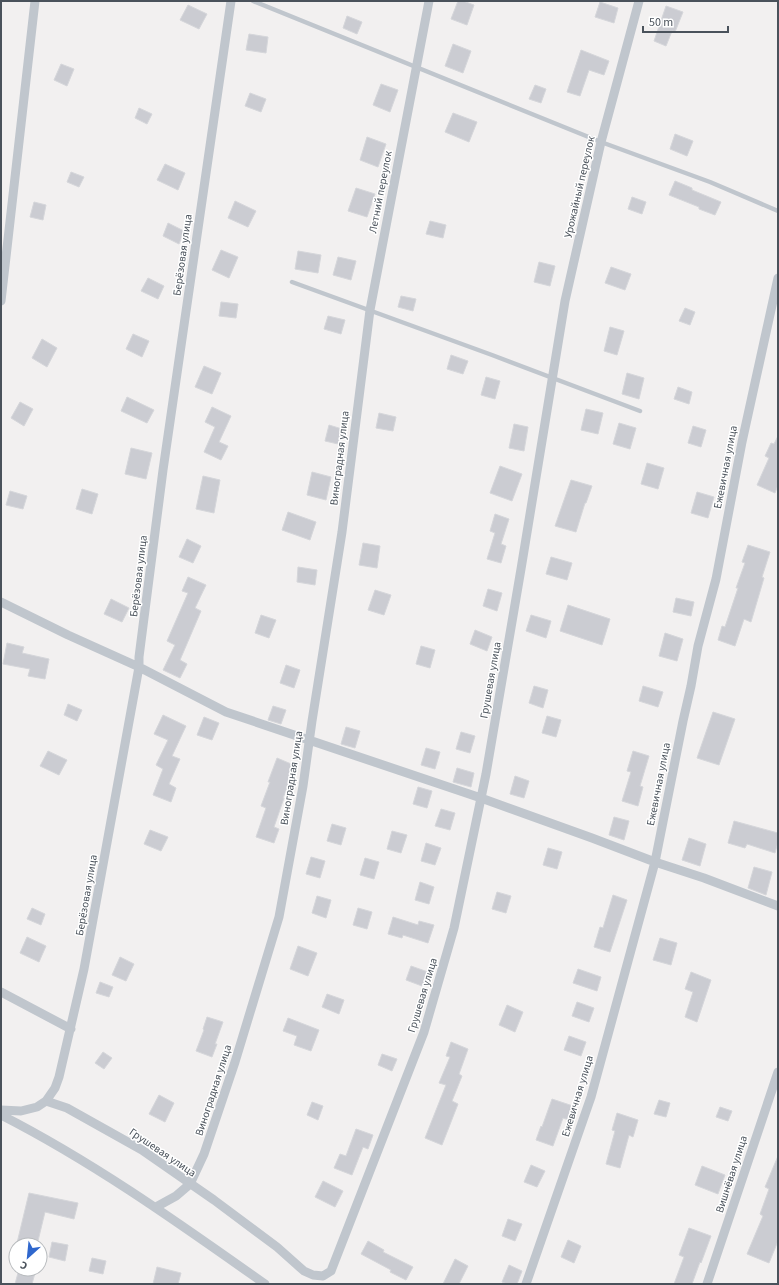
<svg xmlns="http://www.w3.org/2000/svg" width="779" height="1285" viewBox="0 0 779 1285" font-family="'Source Sans 3',sans-serif">
  <style>
    .building { fill: #cbccd2; stroke: #d5d6da }
    .lines { fill: none; stroke-linecap: round; stroke-linejoin: round }
    .service { stroke: #c0c6cd; stroke-width: 4.5 }
    .minor { stroke: #c0c6cd; stroke-width: 9 }
    .labels { text-anchor: middle; stroke-width: 3; stroke-linejoin: round; paint-order: stroke }
    .street-label { font-size: 11px; fill: #4a525b; stroke: #fff }
  </style>
  <rect width="100%" height="100%" fill="#f2f0f0"/>
  <!-- building -->
  <path class="building" d="M458 1H463L474 5 467 25 451 19Z
    M600 2 618 8 614 23 595 17Z
    M188 5 207 14 199 29 180 20Z
    M666 6 683 12 675 32 672 31 666 46 654 41Z
    M347 16 362 22 357 34 343 28Z
    M249 34 268 37 266 53 246 50Z
    M453 44 471 51 463 73 445 66Z
    M581 50 609 61 604 75 589 70 580 96 567 92Z
    M61 64 74 69 67 86 54 80Z
    M381 84 398 90 390 112 373 105Z
    M535 85 546 89 541 103 529 99Z
    M250 93 266 99 261 112 245 106Z
    M139 108 152 114 147 124 135 118Z
    M453 113 477 122 469 142 445 132Z
    M675 134 693 141 687 156 670 149Z
    M367 137 386 144 378 167 360 160Z
    M165 164 185 173 178 190 157 180Z
    M71 172 84 177 79 187 67 182Z
    M675 181 692 188V190L721 202 715 215 699 209V207L669 195Z
    M356 188 375 194 367 217 348 211Z
    M632 197 646 202 642 214 628 209Z
    M235 201 256 211 248 227 228 218Z
    M34 202 46 205 43 220 30 217Z
    M430 221 446 225 443 238 426 234Z
    M168 223 184 231 179 244 163 236Z
    M221 250 238 257 229 278 212 270Z
    M298 251 321 255 318 273 295 269Z
    M338 257 356 261 351 280 333 275Z
    M539 262 555 266 550 286 534 282Z
    M611 267 631 274 625 290 605 283Z
    M148 278 164 286 158 299 141 291Z
    M401 296 416 299 413 311 398 307Z
    M221 302 238 304 236 318 219 316Z
    M685 308 695 312 690 325 679 321Z
    M328 316 345 320 341 334 324 329Z
    M610 327 624 331 617 355 604 351Z
    M133 334 149 341 142 357 126 349Z
    M42 339 57 348 47 367 32 358Z
    M451 355 468 361 463 374 447 369Z
    M204 366 221 373 212 394 195 387Z
    M627 373 644 378 639 399 622 394Z
    M486 377 500 381 495 399 481 395Z
    M678 387 692 392 689 404 674 399Z
    M127 397 154 410 147 423 121 411Z
    M20 402 33 409 24 426 11 418Z
    M212 407 231 416 219 442 228 446 221 460 204 452 215 427 205 422Z
    M586 409 603 413 598 434 581 430Z
    M379 413 396 417 393 431 376 428Z
    M619 423 636 428 630 449 613 444Z
    M514 424 528 427 524 451 509 448Z
    M329 425 342 429 338 444 325 441Z
    M693 426 706 430 701 447 688 443Z
    M778 436V485L775 493 757 485 769 458 765 456 771 443 774 444Z
    M131 448 152 453 146 479 125 474Z
    M647 463 664 468 658 489 641 484Z
    M500 466 522 474 512 501 490 493Z
    M312 472 331 477 326 500 307 495Z
    M203 476 220 480 214 513 196 509Z
    M571 480 592 486 586 503H585L576 532 555 526Z
    M82 489 98 494 92 514 76 509Z
    M10 491 27 496 23 509 6 505Z
    M697 492 714 497 708 518 691 513Z
    M288 512 316 522 310 540 282 530Z
    M495 514 509 519 501 544 506 546 501 563 487 559 495 533 490 531Z
    M187 539 201 546 193 563 179 557Z
    M363 543 380 546 377 568 359 565Z
    M748 545 770 552 762 577 764 578 751 622 744 619 735 646 718 640 722 626 725 627 738 588H736L745 563 742 562Z
    M551 557 572 563 567 580 546 574Z
    M298 567 317 570 315 585 297 582Z
    M188 577 206 585 195 608 201 611 180 660 187 664 180 678 163 670 175 645 167 641 188 593 182 591Z
    M488 589 502 593 497 611 483 606Z
    M375 590 391 595 384 615 368 610Z
    M676 598 694 602 691 616 673 612Z
    M111 599 129 608 122 622 104 614Z
    M568 605 610 619 602 645 560 631Z
    M261 615 276 620 269 638 255 633Z
    M531 615 551 621 546 638 526 631Z
    M475 630 492 637 487 651 470 644Z
    M665 633 683 639 677 661 659 656Z
    M7 643 24 647 22 653 49 659 45 679 28 676 30 669 3 664Z
    M421 646 435 650 430 668 416 664Z
    M286 665 300 670 294 688 280 683Z
    M534 686 548 690 543 708 529 703Z
    M643 686 663 692 658 707 639 701Z
    M68 704 82 710 77 721 64 715Z
    M273 706 286 710 281 724 268 720Z
    M713 712 735 719 719 765 697 758Z
    M163 715 186 726 172 756 180 759 169 784 176 788 171 802 153 795 163 769 156 765 168 740 154 734Z
    M547 716 561 720 556 737 542 733Z
    M204 717 219 723 212 740 197 735Z
    M346 727 360 731 355 748 341 744Z
    M461 732 475 736 470 753 456 749Z
    M426 748 440 752 435 769 421 765Z
    M48 751 67 760 59 775 40 766Z
    M633 751 649 756 640 786 643 787 638 806 622 801 631 772 627 771Z
    M277 758 296 766 283 798H284L274 827 279 829 274 843 256 837 266 808 261 806 270 782H268Z
    M457 768 474 773 471 787 453 782Z
    M515 776 529 781 524 798 510 794Z
    M418 787 432 791 427 808 413 804Z
    M441 809 455 813 450 830 435 826Z
    M614 817 629 821 624 840 609 835Z
    M734 821 778 833V842L775 853 747 844 745 848 728 843Z
    M332 824 346 828 341 845 327 841Z
    M150 830 168 837 161 851 144 844Z
    M392 831 407 835 401 853 387 849Z
    M689 838 706 844 700 866 682 860Z
    M426 843 441 848 435 865 421 861Z
    M548 848 562 852 557 869 543 865Z
    M311 857 325 861 320 878 306 874Z
    M365 858 379 862 374 879 360 875Z
    M754 867 772 872 766 895 748 888Z
    M420 882 434 887 429 904 415 900Z
    M497 892 511 896 506 913 492 909Z
    M613 895 627 900 610 952 594 947 600 927 603 928Z
    M317 896 331 900 326 918 312 913Z
    M32 908 45 914 41 925 27 919Z
    M358 908 372 912 367 929 353 925Z
    M393 917 418 925 419 921 434 925 428 943 403 935 402 938 388 934Z
    M27 937 46 946 39 962 20 953Z
    M660 938 677 943 671 965 653 960Z
    M298 946 317 953 308 976 290 969Z
    M120 957 134 964 126 981 112 975Z
    M411 966 428 972 422 986 406 980Z
    M578 969 601 977 597 991 573 983Z
    M691 972 711 980 697 1022 685 1017 693 992 685 989Z
    M100 982 113 987 109 997 96 993Z
    M327 994 344 1000 339 1014 322 1007Z
    M577 1002 594 1008 589 1022 572 1016Z
    M507 1005 523 1012 515 1032 499 1025Z
    M207 1017 223 1022 215 1044H217L212 1057 196 1051 204 1030 203 1029Z
    M288 1018 319 1030 311 1051 294 1045 297 1036 283 1031Z
    M569 1036 586 1042 581 1056 564 1050Z
    M451 1042 468 1049 459 1074 462 1076 452 1101 458 1104 442 1145 425 1138 446 1085 439 1083 450 1057 446 1056Z
    M103 1052 112 1058 104 1069 95 1063Z
    M382 1054 397 1059 392 1071 378 1065Z
    M159 1095 174 1103 165 1122 149 1114Z
    M552 1099 573 1106 569 1120 563 1118 553 1146 536 1140 541 1126 542 1127Z
    M659 1100 670 1103 666 1117 654 1114Z
    M312 1102 323 1106 318 1120 307 1115Z
    M720 1107 732 1111 728 1121 716 1117Z
    M617 1113 638 1120 633 1137 629 1135 620 1168 606 1164 615 1131 612 1130Z
    M356 1129 373 1135 368 1149 363 1147 352 1175 334 1168 340 1154 346 1156Z
    M778 1156V1241L769 1263 747 1254 763 1216 760 1214 769 1189 765 1187Z
    M531 1165 545 1171 537 1187 524 1182Z
    M702 1166 725 1175 718 1194 695 1185Z
    M323 1181 343 1191 335 1207 315 1197Z
    M29 1193 78 1203 74 1219 45 1212 37 1245H25L17 1243Z
    M508 1219 522 1224 515 1241 502 1236Z
    M689 1228 711 1236 701 1263 700 1262 692 1284H674L684 1257 679 1255Z
    M568 1240 581 1246 574 1263 561 1257Z
    M368 1241 384 1250 383 1252 413 1267 406 1280 390 1272 391 1270 361 1254Z
    M52 1242 68 1245 65 1261 49 1257Z
    M92 1258 106 1261 103 1274 89 1271Z
    M455 1259 468 1266 459 1284H443Z
    M509 1265 522 1271 517 1284H507L502 1282Z
    M157 1267 181 1273 178 1284H153Z
    M19 1269 35 1273 32 1284H15Z"/>
  <g class="lines">
    <!-- service -->
    <path class="service" d="M253 1 601 142 710 182 778 211
      M292 282 492 355 640 411"/>
    <!-- minor -->
    <path class="minor" d="M1 301 35 1
      M1 602 68 635 139 667 226 712 481 798 592 838 655 862 704 878 778 906
      M1 992 71 1029
      M46 1101 67 1108 142 1150 214 1200 277 1247 304 1271 313 1275 323 1276 331 1271 424 1032 454 928 486 774 521 569 565 301 601 142 639 1
      M1 1110 21 1111 37 1107 46 1101 55 1088 59 1077 84 969 139 667V657L163 470 231 1
      M1 1115C95 1163 180 1224 265 1284
      M156 1207 176 1196 190 1184 204 1154 235 1062 279 917 303 786 312 721 342 532 370 310 429 1
      M526 1284 591 1097 655 862 683 721 691 686 698 646 716 579 742 442 778 278
      M707 1284 778 1072"/>
  </g>
  <g class="labels">
    <!-- street labels -->
    <g class="street-label">
      <text transform="translate(579 187) rotate(-77)" y="4">Урожайный переулок</text>
      <text transform="translate(380 192) rotate(-79)" y="4">Летний переулок</text>
      <text transform="translate(182 255) rotate(-82)" y="4">Берёзовая улица</text>
      <text transform="translate(339 458) rotate(-83)" y="4">Виноградная улица</text>
      <text transform="translate(725 467) rotate(-79)" y="4">Ежевичная улица</text>
      <text transform="translate(138 576) rotate(-83)" y="4">Берёзовая улица</text>
      <text transform="translate(490 680) rotate(-80)" y="4">Грушевая улица</text>
      <text transform="translate(291 778) rotate(-81)" y="4">Виноградная улица</text>
      <text transform="translate(658 784) rotate(-79)" y="4">Ежевичная улица</text>
      <text transform="translate(86 895) rotate(-80)" y="4">Берёзовая улица</text>
      <text transform="translate(422 995) rotate(-73)" y="4">Грушевая улица</text>
      <text transform="translate(213 1090) rotate(-72)" y="4">Виноградная улица</text>
      <text transform="translate(577 1096) rotate(-73)" y="4">Ежевичная улица</text>
      <text transform="translate(163 1152) rotate(34)" y="4">Грушевая улица</text>
      <text transform="translate(731 1174) rotate(-72)" y="4">Вишнёвая улица</text>
    </g>
  </g>
  <!-- border -->
  <rect width="779" height="1285" fill="none" stroke="#4a525b" stroke-width="4"/>
  <!-- north arrow -->
  <g transform="translate(28 1257) rotate(207)"><circle r="19" fill="#ffffff" stroke="#b7babd"/>
  <path d="M0-3L7 15L0 10L-7 15Z" fill="#2f67cd"/>
  <text y="-6" font-size="11" font-weight="bold" text-anchor="middle" fill="#4a525b">С</text>
  </g>
  <!-- scale -->
  <path d="M643 26v6h85v-6" fill="none" stroke="#4a525b" stroke-width="2"/>
  <text x="649" y="26" font-size="12" fill="#4a525b" stroke="#ffffff" stroke-width="3" paint-order="stroke">50 m</text>
</svg>
